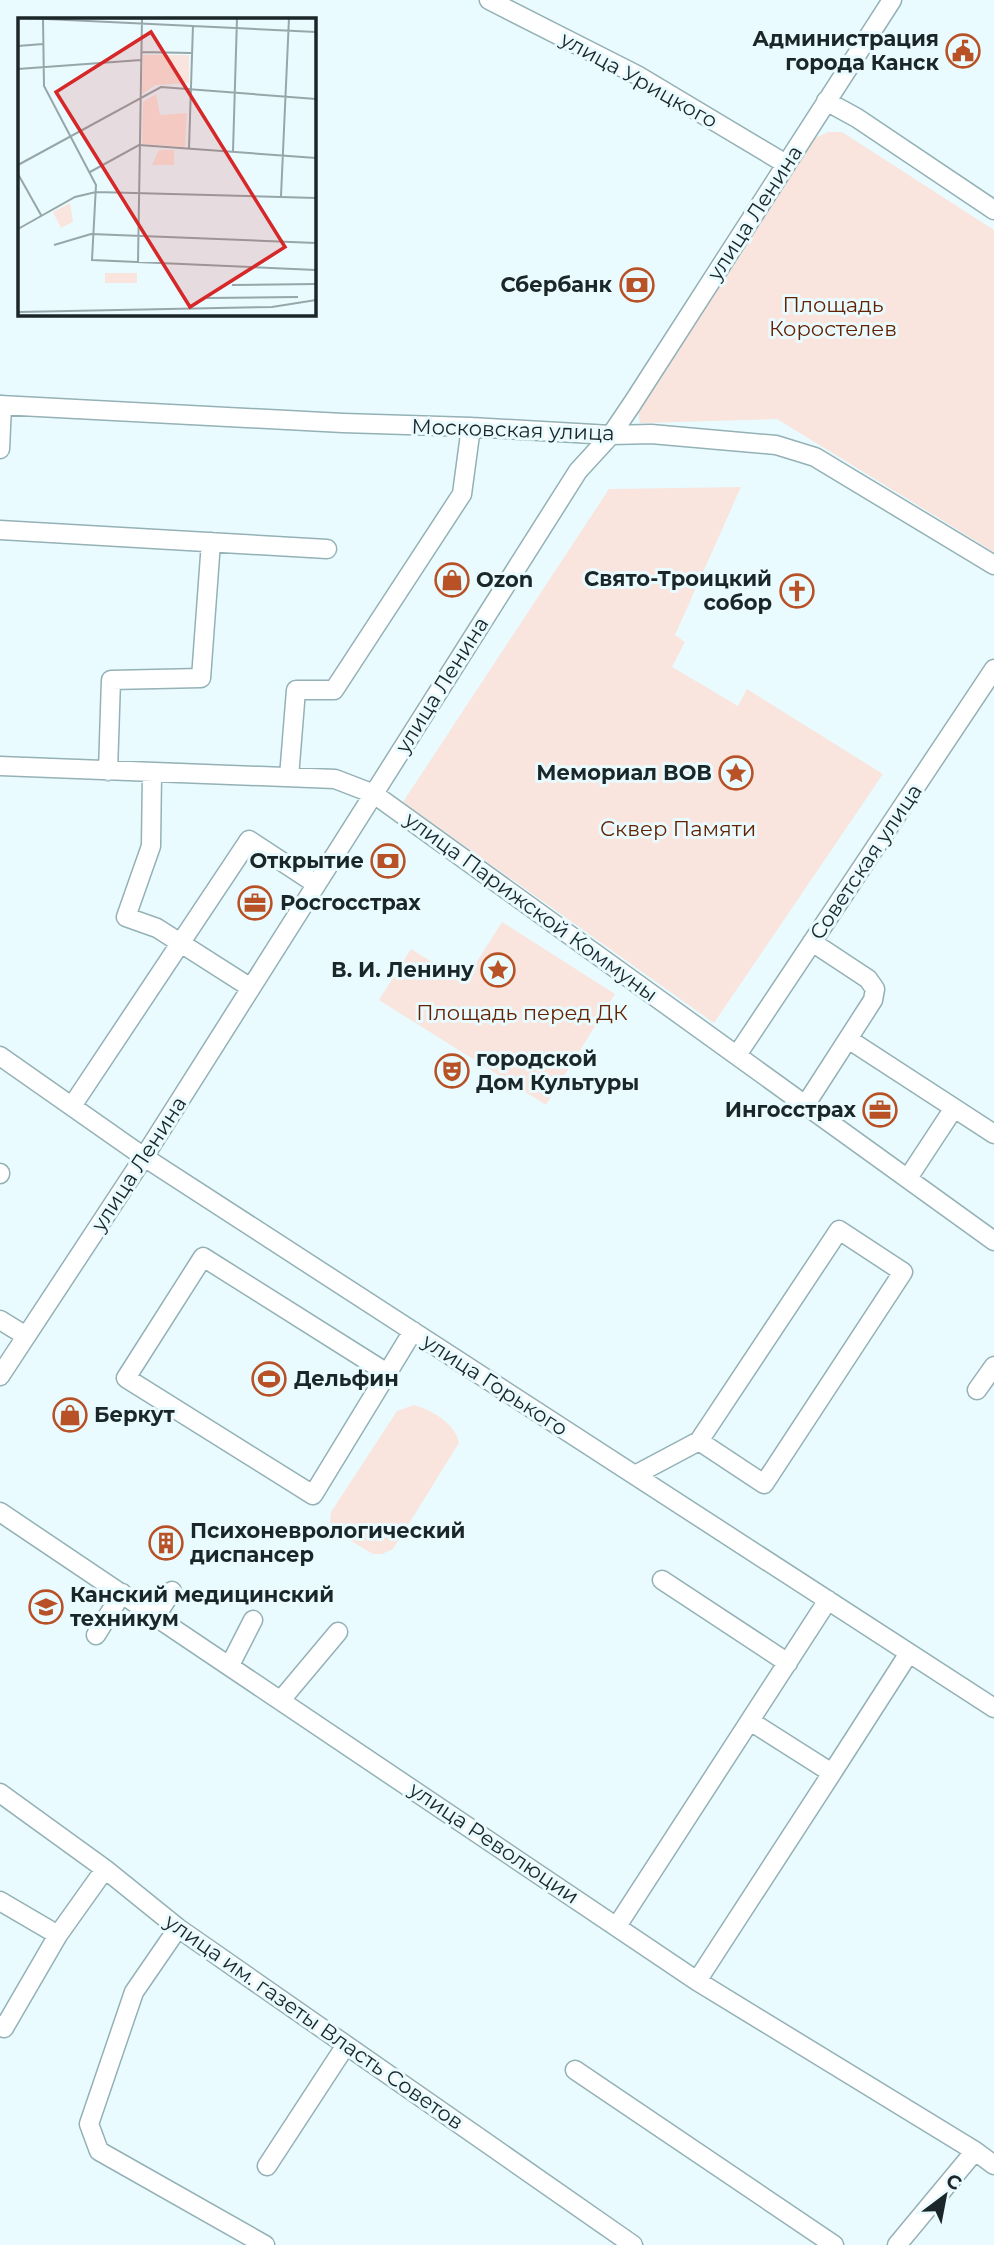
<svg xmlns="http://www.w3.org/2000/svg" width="994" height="2245" viewBox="0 0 994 2245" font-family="Montserrat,sans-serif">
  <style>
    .green { fill: #f9e5dd }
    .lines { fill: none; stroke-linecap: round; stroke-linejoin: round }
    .minor-casing { stroke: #94b1b6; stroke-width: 21 }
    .minor { stroke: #fff; stroke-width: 18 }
    .labels { text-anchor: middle; stroke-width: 6; stroke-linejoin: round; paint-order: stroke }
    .poi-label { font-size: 21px; font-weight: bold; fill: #1b2629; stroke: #e9fbff; text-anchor: end }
    .street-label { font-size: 21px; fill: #1b2629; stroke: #e9fbff }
    .park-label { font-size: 21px; fill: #642202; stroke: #e9fbff }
    .inset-road { fill: none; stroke: #97a6a9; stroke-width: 2 }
    .view { fill: #d62828; fill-opacity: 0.15; stroke: #d62828; stroke-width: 3.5 }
    .inset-edge { fill: none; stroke: #1b2629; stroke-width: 3.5 }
  </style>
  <rect width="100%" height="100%" fill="#e9fbff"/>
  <!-- green -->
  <path class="green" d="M828 132H842L994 230V552L777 419 640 423 637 407 806 145 817 137Z
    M741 487 675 635 685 642 672 667 738 706 747 689 883 774 714 1023 403 802 609 489Z
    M502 922 615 994 546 1105 379 1000 411 949 464 982Z
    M414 1405C432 1410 456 1424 459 1443L393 1549 382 1554H373L334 1531 330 1522 331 1512 397 1411Z"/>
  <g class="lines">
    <defs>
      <path id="minor" d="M489 0 637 75 786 164
        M826 101 857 118 994 210
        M0 405 343 423 471 427 611 435 651 434 776 445 815 457 994 565
        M0 449 2 405
        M0 530 327 549
        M0 766 335 779 374 794 994 1241
        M108 771 111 680 201 678 211 542
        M152 773 151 846 126 917 157 928 251 988
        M289 777 296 690H334L462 494 471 427
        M848 1039 994 1134
        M737 1055 994 669
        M0 1056 144 1157 994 1708
        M806 1104 873 1000 875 989 868 979 812 942
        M72 1106 249 840 316 884
        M0 1174V1173
        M908 1178 954 1108
        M0 1320 26 1336
        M387 1373 203 1257 126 1378 313 1495 413 1331
        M0 1376 144 1157 578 471 611 435 632 404 892 0
        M977 1390 994 1366
        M635 1475 699 1441 839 1230 903 1272 764 1484 699 1441
        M0 1512 697 1981 975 2151 994 2165
        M662 1580 788 1663
        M156 1616 172 1591
        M96 1635 122 1593
        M230 1665 253 1620
        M281 1700 338 1632
        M832 1773 909 1653
        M0 1793 105 1869 178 1928 633 2245
        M0 1901 58 1935
        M617 1926 828 1600
        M178 1928 134 1992 89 2124 99 2151 265 2245
        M697 1981 832 1773 750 1721
        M0 2025 4 2028 58 1935 105 1869
        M575 2070 834 2245
        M267 2166 346 2045
        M897 2245 975 2151"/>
    </defs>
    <!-- minor casing -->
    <use href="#minor" class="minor-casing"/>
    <!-- minor -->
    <use href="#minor" class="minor"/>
  </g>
  <!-- icons -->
  <defs>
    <symbol id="civic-ring" viewBox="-11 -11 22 22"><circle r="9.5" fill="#e9fbff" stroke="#b85226" stroke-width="1.5"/><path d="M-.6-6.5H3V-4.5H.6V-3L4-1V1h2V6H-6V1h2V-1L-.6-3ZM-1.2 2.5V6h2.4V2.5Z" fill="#b85226"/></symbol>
    <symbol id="bank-ring" viewBox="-11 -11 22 22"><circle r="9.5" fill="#e9fbff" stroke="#b85226" stroke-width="1.5"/><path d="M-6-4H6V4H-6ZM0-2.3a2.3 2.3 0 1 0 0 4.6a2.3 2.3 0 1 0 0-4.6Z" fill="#b85226"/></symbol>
    <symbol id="shop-ring" viewBox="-11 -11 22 22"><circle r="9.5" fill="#e9fbff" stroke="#b85226" stroke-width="1.5"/><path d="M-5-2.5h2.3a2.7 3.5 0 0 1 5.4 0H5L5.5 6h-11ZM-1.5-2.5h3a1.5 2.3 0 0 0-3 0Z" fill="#b85226"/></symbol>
    <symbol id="church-ring" viewBox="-11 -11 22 22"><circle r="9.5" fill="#e9fbff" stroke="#b85226" stroke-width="1.5"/><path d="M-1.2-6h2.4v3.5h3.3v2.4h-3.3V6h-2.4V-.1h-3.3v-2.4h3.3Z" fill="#b85226"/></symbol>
    <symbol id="sight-ring" viewBox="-11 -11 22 22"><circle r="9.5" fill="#e9fbff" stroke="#b85226" stroke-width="1.5"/><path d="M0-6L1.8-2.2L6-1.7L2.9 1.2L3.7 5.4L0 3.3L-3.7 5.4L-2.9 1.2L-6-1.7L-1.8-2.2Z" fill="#b85226"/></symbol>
    <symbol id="office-ring" viewBox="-11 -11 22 22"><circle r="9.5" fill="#e9fbff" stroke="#b85226" stroke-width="1.5"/><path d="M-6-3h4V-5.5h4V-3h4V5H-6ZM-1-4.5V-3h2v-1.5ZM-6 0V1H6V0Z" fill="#b85226"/></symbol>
    <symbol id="theatre-ring" viewBox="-11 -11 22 22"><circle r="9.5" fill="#e9fbff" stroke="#b85226" stroke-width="1.5"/><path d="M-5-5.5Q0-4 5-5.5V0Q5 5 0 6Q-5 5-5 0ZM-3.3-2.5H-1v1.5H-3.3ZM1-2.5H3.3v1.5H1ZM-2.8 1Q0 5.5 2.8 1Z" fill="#b85226"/></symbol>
    <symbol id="stadium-ring" viewBox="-11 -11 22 22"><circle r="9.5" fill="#e9fbff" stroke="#b85226" stroke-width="1.5"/><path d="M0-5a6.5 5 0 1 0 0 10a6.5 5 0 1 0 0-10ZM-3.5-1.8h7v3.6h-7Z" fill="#b85226"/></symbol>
    <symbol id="building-ring" viewBox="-11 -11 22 22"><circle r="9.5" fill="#e9fbff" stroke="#b85226" stroke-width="1.5"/><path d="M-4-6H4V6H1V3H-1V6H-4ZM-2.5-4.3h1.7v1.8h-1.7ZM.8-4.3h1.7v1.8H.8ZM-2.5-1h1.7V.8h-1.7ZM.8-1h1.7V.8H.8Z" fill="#b85226"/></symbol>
    <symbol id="university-ring" viewBox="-11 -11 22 22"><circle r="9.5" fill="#e9fbff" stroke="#b85226" stroke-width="1.5"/><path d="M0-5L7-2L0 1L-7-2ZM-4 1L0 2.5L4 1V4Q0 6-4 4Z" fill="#b85226"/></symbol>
  </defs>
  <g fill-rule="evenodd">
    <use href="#civic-ring" x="944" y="32" width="38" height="38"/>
    <use href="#bank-ring" x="618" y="266" width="38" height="38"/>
    <use href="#shop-ring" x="433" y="561" width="38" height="38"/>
    <use href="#church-ring" x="778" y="572" width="38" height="38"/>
    <use href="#sight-ring" x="717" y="754" width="38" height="38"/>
    <use href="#bank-ring" x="369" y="842" width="38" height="38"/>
    <use href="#office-ring" x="236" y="884" width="38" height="38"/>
    <use href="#sight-ring" x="479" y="951" width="38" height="38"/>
    <use href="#theatre-ring" x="433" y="1052" width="38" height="38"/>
    <use href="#office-ring" x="861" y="1091" width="38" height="38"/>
    <use href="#stadium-ring" x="250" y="1360" width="38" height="38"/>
    <use href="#shop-ring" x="51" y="1396" width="38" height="38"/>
    <use href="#building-ring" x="147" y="1524" width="38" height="38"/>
    <use href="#university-ring" x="27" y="1588" width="38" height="38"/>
  </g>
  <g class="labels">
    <!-- poi labels -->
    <g class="poi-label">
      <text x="939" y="46">Администрация<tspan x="939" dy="24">города Канск</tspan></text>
      <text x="612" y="292">Сбербанк</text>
      <text x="772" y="586">Свято-Троицкий<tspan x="772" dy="24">собор</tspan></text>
      <text x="476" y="587" text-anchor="start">Ozon</text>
      <text x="712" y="780">Мемориал ВОВ</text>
      <text x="364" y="868">Открытие</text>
      <text x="280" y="910" text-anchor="start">Росгосстрах</text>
      <text x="474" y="977">В. И. Ленину</text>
      <text x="476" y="1066" text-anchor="start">городской<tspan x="476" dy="24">Дом Культуры</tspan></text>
      <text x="856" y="1117">Ингосстрах</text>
      <text x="294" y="1386" text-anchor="start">Дельфин</text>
      <text x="94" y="1422" text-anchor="start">Беркут</text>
      <text x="190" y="1538" text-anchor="start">Психоневрологический<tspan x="190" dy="24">диспансер</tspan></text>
      <text x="70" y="1602" text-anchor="start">Канский медицинский<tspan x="70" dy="24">техникум</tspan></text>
    </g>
    <!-- street labels -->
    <g class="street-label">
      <text transform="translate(639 80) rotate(29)" y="7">улица Урицкого</text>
      <text transform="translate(755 213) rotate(-57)" y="7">улица Ленина</text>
      <text transform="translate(513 430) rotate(2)" y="7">Московская улица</text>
      <text transform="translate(442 685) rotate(-58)" y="7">улица Ленина</text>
      <text transform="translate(866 862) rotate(-56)" y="7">Советская улица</text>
      <text transform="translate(531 907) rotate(36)" y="7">улица Парижской Коммуны</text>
      <text transform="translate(139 1164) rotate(-57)" y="7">улица Ленина</text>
      <text transform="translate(495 1385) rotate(33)" y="7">улица Горького</text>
      <text transform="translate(494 1843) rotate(34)" y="7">улица Революции</text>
      <text transform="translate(314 2022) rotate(35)" y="7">улица им. газеты Власть Советов</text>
    </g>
    <!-- park labels -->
    <g class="park-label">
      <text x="833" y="312">Площадь<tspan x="833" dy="24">Коростелев</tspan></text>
      <text x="678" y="836">Сквер Памяти</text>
      <text x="522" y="1020">Площадь перед ДК</text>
    </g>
  </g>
  <!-- overview -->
  <g transform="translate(18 18)">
    <rect width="298" height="298" fill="#e9fbff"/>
    <path d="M125 37H171V65L137 67 124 76ZM138 76 142 97 169 95 167 129 124 126 125 84ZM141 132H156V147H134ZM52 185 55 204 43 210 35 194ZM87 255H119V265H87Z" fill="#f9e5dd"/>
    <path class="inset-road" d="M7 0 298 14M25 0 26 68 78 167 74 242 298 252M0 28 25 26M123 34 173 35M0 51 123 42M171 130 175 7M215 133 219 0M0 147 143 69 298 81M72 154 121 127 298 140M0 156 23 197M263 178 271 0M0 211 57 179 78 174 298 180M36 227 73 216 298 225M120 244 124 0M214 267 298 266M189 280 280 279M0 294 254 289 298 282"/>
    <path class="view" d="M133 14 267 229 172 289 38 74Z"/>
    <rect width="298" height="298" class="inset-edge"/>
  </g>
  <!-- north arrow -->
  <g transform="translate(945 2196) rotate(32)" stroke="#e9fbff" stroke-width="5" paint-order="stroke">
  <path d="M0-5L12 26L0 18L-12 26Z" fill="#1b2629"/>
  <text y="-10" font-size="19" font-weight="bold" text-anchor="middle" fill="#1b2629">С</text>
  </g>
</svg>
